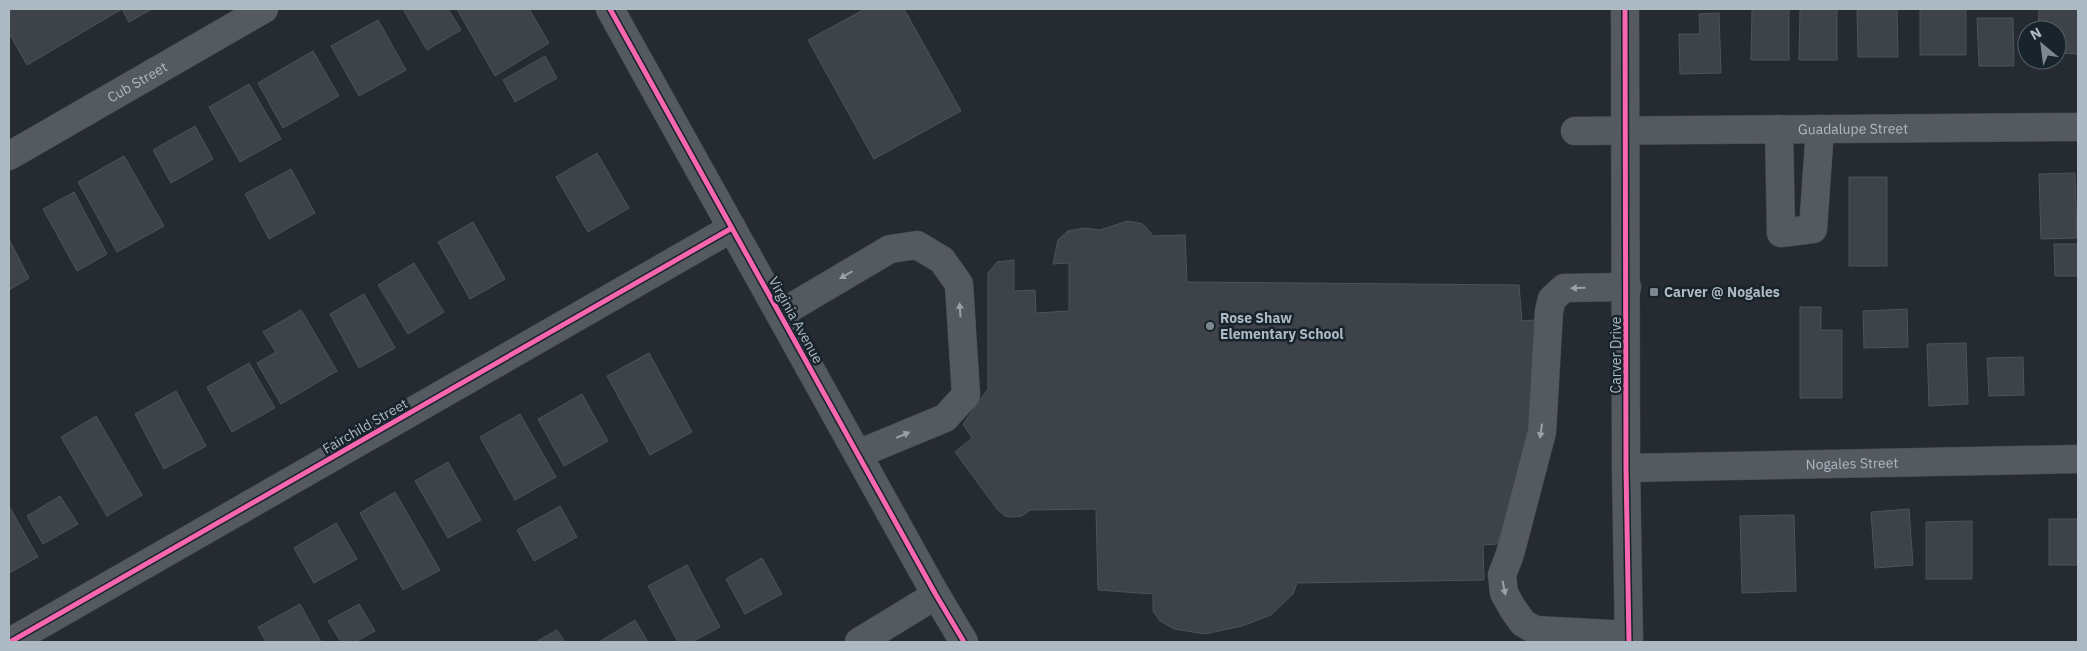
<svg xmlns="http://www.w3.org/2000/svg" width="2087" height="651" viewBox="0 0 2087 651" font-family="'IBM Plex Sans',sans-serif">
  <style>
    .building { fill: #3d4348; stroke: #4c5359 }
    .lines { fill: none; stroke-linecap: round; stroke-linejoin: round }
    .minor-casing { stroke: #42474c; stroke-width: 29 }
    .minor { stroke: #545a5f; stroke-width: 28 }
    .cycleway-casing { stroke: #19232b; stroke-width: 8 }
    .cycleway { stroke: #f766af; stroke-width: 5 }
    .oneway { fill: #97a1aa }
    .poi-dot { fill: #7d8790; stroke: #19232b; stroke-width: 2 }
    .labels { text-anchor: middle; stroke-width: 5; stroke-linejoin: round; paint-order: stroke }
    .street-label { font-size: 14px; fill: #adb9c3; stroke: #19232b }
    .poi-label { font-size: 14px; font-weight: bold; fill: #adb9c3; stroke: #19232b; text-anchor: start }
  </style>
  <rect width="100%" height="100%" fill="#252b31"/>
  <!-- building -->
  <path class="building" d="M9 9H152L129 22 122 9 27 65 9 33Z
    M403 9H448L461 30 427 50Z
    M457 9H529L549 43 495 76Z
    M865 9H904L961 111 874 159 808 40Z
    M1752 9H1789V60H1751Z
    M1800 9H1837V60H1799Z
    M1857 9H1897L1898 57H1858Z
    M1920 9H1966V55H1920Z
    M2039 9H2078V54L2057 53V30H2038Z
    M1719 13 1721 73 1680 74 1679 34H1700L1699 14Z
    M1977 18H2013L2014 66H1979Z
    M378 20 406 70 359 96 331 46Z
    M313 51 339 96 283 128 258 83Z
    M545 56 557 78 515 102 503 80Z
    M249 84 281 139 240 162 209 107Z
    M195 126 213 159 171 183 153 150Z
    M597 153 629 208 588 232 556 177Z
    M124 156 164 226 117 252 78 182Z
    M291 169 315 213 269 239 245 194Z
    M2075 173 2077 238 2041 239 2039 174Z
    M1849 177H1887V266H1849Z
    M74 192 107 254 77 271 43 209Z
    M1128 221 1143 224 1153 236 1185 235 1187 282 1519 285 1522 321 1534 320 1535 376 1528 435 1516 487 1497 544 1483 545 1484 580 1297 583 1293 594 1271 615 1242 626 1205 634 1174 629 1160 621 1153 611V594L1098 590 1096 509 1030 510 1022 516 1013 517 1005 516 997 509 955 452 972 438 963 424 988 389V273L997 262 1014 260V291L1035 290 1036 313 1069 311V263L1053 264 1058 240 1068 231 1084 228 1100 230Z
    M473 222 505 279 470 299 438 242Z
    M9 239 29 278 9 290Z
    M2054 244H2078V276H2055Z
    M414 263 444 312 408 334 378 285Z
    M364 294 395 348 359 368 330 314Z
    M1800 307H1821V330H1842V398H1800Z
    M1907 309 1908 347 1864 348 1863 311Z
    M301 310 337 371 281 404 257 363 276 352 263 332Z
    M1966 343 1968 404 1929 406 1927 344Z
    M649 353 692 432 650 455 607 376Z
    M2023 357 2024 395 1989 396 1987 358Z
    M249 363 275 408 232 432 207 387Z
    M176 391 206 446 164 469 135 414Z
    M582 394 608 441 564 466 538 419Z
    M520 414 556 477 515 500 480 437Z
    M96 416 142 495 107 516 61 437Z
    M448 462 481 520 448 538 415 481Z
    M395 492 440 570 403 590 360 513Z
    M60 496 78 524 43 544 27 516Z
    M9 506 38 557 9 573Z
    M560 506 577 537 534 561 517 530Z
    M1909 509 1913 565 1875 568 1871 512Z
    M1794 515 1796 591 1742 593 1740 516Z
    M2049 519H2078V565H2049Z
    M1972 521V579H1926V522Z
    M336 523 357 559 314 583 294 548Z
    M762 558 782 594 745 614 726 579Z
    M687 565 720 627 692 642H678L648 586Z
    M300 604 321 642H266L258 627Z
    M359 604 375 631 355 642H341L328 621Z
    M635 620 648 642H599Z
    M557 630 565 642H536Z"/>
  <g class="lines">
    <defs>
      <g id="minor">
        <path d="M610 9 936 595 964 642"/>
        <path d="M1625 9 1626 468 1629 642"/>
        <path d="M1779 129 1781 233 1813 229 1820 129"/>
        <path id="s1" d="M1575 131 2078 127"/>
        <path id="s2" d="M9 156 264 9"/>
        <path d="M1627 287 1564 288 1552 299 1549 311 1542 432 1510 554 1502 575 1504 593 1513 609 1523 623 1535 630 1629 635"/>
        <path d="M780 314 890 249 917 245 942 260 959 284 966 395 945 418 858 454"/>
        <path id="s3" d="M1626 468 2078 459"/>
        <path d="M10 642 732 228"/>
        <path d="M859 642 936 595"/>
      </g>
    </defs>
    <!-- minor casing -->
    <use href="#minor" class="minor-casing"/>
    <!-- minor -->
    <use href="#minor" class="minor"/>
    <defs>
      <path id="cycleway" d="M610 9 936 595 964 642
        M1625 9 1626 468 1629 642
        M10 642 732 228"/>
    </defs>
    <!-- cycleway casing -->
    <use href="#cycleway" class="cycleway-casing"/>
    <!-- cycleway -->
    <use href="#cycleway" class="cycleway"/>
  </g>
  <!-- one-way arrows -->
  <defs><path id="oneway-solid" d="M-6-.8H1V-3.2L6.5 0L1 3.2V.8H-6Z" transform="scale(1.25)"/></defs>
  <g class="oneway">
    <use href="#oneway-solid" transform="translate(846 275) rotate(150)"/>
    <use href="#oneway-solid" transform="translate(1578 288) rotate(178)"/>
    <use href="#oneway-solid" transform="translate(960 310) rotate(-94)"/>
    <use href="#oneway-solid" transform="translate(1541 431) rotate(98)"/>
    <use href="#oneway-solid" transform="translate(903 435) rotate(-23)"/>
    <use href="#oneway-solid" transform="translate(1504 588) rotate(79)"/>
  </g>
  <!-- markers -->
  <g class="poi-dot">
    <rect x="1649" y="287" width="10" height="10" rx="2.5"/>
    <circle cx="1210" cy="326" r="5"/>
  </g>
  <g class="labels">
    <!-- street labels -->
    <g class="street-label">
      <text dy="5" stroke="none"><textPath href="#s2" startOffset="148">Cub Street</textPath></text>
      <text dy="5" stroke="none"><textPath href="#s1" startOffset="278">Guadalupe Street</textPath></text>
      <text transform="translate(796 320) rotate(61)" y="5">Virginia Avenue</text>
      <text transform="translate(1616 355) rotate(-90)" y="5">Carver Drive</text>
      <text transform="translate(365 426) rotate(-30)" y="5">Fairchild Street</text>
      <text dy="5" stroke="none"><textPath href="#s3" startOffset="226">Nogales Street</textPath></text>
    </g>
    <!-- poi labels -->
    <g class="poi-label">
      <text x="1664" y="297">Carver @ Nogales</text>
      <text x="1220" y="323">Rose Shaw<tspan x="1220" dy="16">Elementary School</tspan></text>
    </g>
  </g>
  <!-- border -->
  <rect width="2087" height="651" fill="none" stroke="#adb9c3" stroke-width="20"/>
  <!-- north arrow -->
  <g transform="translate(2042 45) rotate(331)"><circle r="24" fill="#19232b" stroke="#545f68"/>
  <path d="M0-4L9 19L0 12L-9 19Z" fill="#7d8790"/>
  <text y="-8" font-size="14" font-weight="bold" text-anchor="middle" fill="#adb9c3">N</text>
  </g>
</svg>
